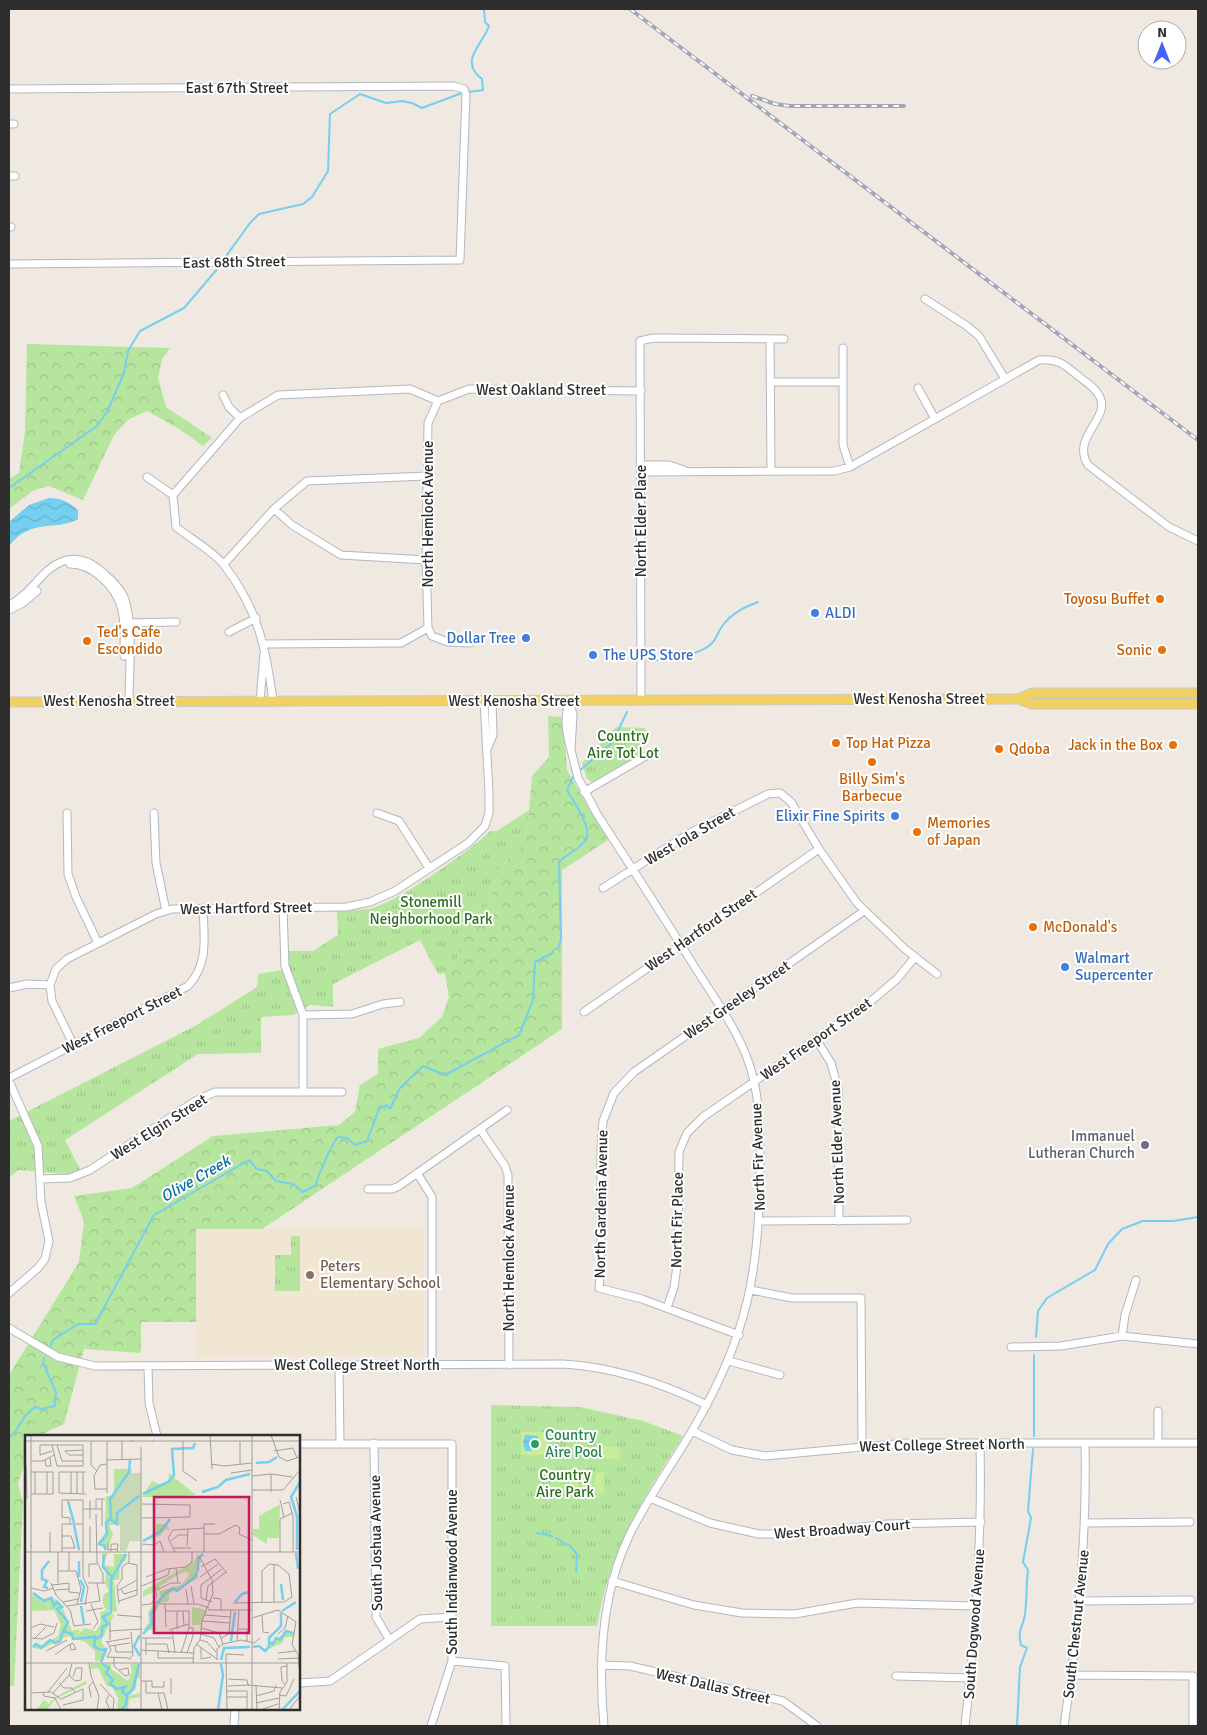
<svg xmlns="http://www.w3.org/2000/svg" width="1207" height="1735" viewBox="0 0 1207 1735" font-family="Signika,sans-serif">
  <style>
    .education { fill: #f0e6d1 }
    .grass { fill: url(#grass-tufts) }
    .forest { fill: url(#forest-crowns) }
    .pitch { fill: #c9ec9a }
    .water { fill: url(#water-waves) }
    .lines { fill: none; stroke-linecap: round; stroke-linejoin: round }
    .stream { stroke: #75cff0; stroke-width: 2 }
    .minor-casing { stroke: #b4b7c1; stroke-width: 9 }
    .major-casing { stroke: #c9c9c9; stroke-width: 11 }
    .minor { stroke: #fff; stroke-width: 7 }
    .major { stroke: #f2d163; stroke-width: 9 }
    .rail-casing { stroke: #a3a6b8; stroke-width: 4 }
    .rail { stroke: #fff; stroke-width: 2; stroke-dasharray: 5.5; stroke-linecap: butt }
    .food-dot { fill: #e8710a; stroke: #fff; stroke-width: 2 }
    .shop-dot { fill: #3f7fe0; stroke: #fff; stroke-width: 2 }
    .worship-dot { fill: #6b7280; stroke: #fff; stroke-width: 2 }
    .education-dot { fill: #8d6e63; stroke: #fff; stroke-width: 2 }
    .leisure-dot { fill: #2e9e5b; stroke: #fff; stroke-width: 2 }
    .labels { text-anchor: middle; stroke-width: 4; stroke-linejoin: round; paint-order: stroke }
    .street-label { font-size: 15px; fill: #2e2e2e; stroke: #fff }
    .food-label { font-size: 15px; fill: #c56008; stroke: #fff; text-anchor: start }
    .shop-label { font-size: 15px; fill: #366cbe; stroke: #fff; text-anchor: start }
    .park-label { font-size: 15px; fill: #2c6e1b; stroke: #fff }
    .worship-label { font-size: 15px; fill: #5b616d; stroke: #fff; text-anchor: end }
    .education-label { font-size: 15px; fill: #785e54; stroke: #fff; text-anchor: start }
    .leisure-label { font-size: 15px; fill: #27864d; stroke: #fff; text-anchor: start }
    .water-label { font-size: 16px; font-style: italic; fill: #0d6fa3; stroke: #fff }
    .inset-river { fill: none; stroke: #75cff0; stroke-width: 2.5 }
    .inset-road { fill: none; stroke: #a29e99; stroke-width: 1 }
    .view { fill: #c2185b; fill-opacity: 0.15; stroke: #c2185b; stroke-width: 2.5 }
    .inset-edge { fill: none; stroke: #2e2e2e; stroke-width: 2.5 }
  </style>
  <defs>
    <pattern id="grass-tufts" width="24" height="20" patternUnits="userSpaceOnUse" patternTransform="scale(1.25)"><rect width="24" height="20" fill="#b6e59e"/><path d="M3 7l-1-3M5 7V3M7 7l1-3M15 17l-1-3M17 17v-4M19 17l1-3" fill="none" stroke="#9dc588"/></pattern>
    <pattern id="forest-crowns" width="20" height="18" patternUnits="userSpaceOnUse" patternTransform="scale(1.25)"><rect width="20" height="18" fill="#b6e59e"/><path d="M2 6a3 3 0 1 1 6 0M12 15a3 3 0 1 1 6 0" fill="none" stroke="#9dc588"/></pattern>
    <pattern id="water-waves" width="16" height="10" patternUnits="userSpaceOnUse" patternTransform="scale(1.25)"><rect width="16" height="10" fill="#75cff0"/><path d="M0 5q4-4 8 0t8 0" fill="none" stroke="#66b2ce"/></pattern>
  </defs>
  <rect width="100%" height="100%" fill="#efe9e1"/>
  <!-- education -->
  <path class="education" d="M424 1228V1356L196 1357V1229Z"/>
  <!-- grass -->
  <path class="grass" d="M616 727 644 728 650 733C643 759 615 769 592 782L587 779 582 763Z
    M529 810 527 832 518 849 497 871 489 905 460 918 458 958 445 973 438 974 420 940 333 984V1007L310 1005 293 1015 261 1017V1053L198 1054 65 1140 80 1169 78 1171 65 1174 19 1170 9 1177V1121L195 1026 257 987 258 974 289 969 287 951H313L338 935 337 911C347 911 358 910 368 909 391 907 473 849 490 831H497Z
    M291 1236H300V1291H275V1255H291Z
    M491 1405 580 1407 643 1421 683 1436C642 1500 610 1549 597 1626H491Z"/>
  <!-- forest -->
  <path class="forest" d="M27 344 170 348 162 359 158 378 166 407 212 438 203 446 181 430 147 411 129 419 114 435 83 500 49 486 34 490 9 509V479L19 473 25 431Z
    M548 716 563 717 567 770 608 840 562 870V1029L262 1229H196V1322H141V1353L84 1349 64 1424 38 1436H26V1458L18 1484 23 1502 14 1686H9V1375L79 1262 84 1221 74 1196 132 1188 213 1136 339 1125 355 1112 360 1085 378 1074V1049L419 1038 442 1017 449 997 445 973 458 958 460 918 489 905 497 871 518 849 527 832 532 776 549 757Z"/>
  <!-- pitch -->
  <path class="pitch" d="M521 1432H548L549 1455H521Z
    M601 1446 620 1447 619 1460 600 1458Z
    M569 1471 579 1472 578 1493 569 1492Z
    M582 1471 592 1472 591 1493 582 1492Z
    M595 1472H604V1493H594Z"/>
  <!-- water -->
  <path class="water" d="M49 498C61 498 69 502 78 510V519C54 532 32 517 9 546V522L29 505Z
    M525 1435 538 1436V1441L532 1443 531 1451H525L523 1443Z"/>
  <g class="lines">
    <!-- stream -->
    <path class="stream" d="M469 92 483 90 482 79C458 61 483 44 489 26L485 22 484 9
      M224 259 250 223 259 214 303 204 312 197 328 171 330 114 360 94 386 103 402 101 412 103 422 108 462 93
      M9 488 97 426 107 412 124 373 128 351 140 331 184 308 219 267
      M648 661C665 659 702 656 713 642 717 637 719 630 723 625 732 613 745 607 758 602
      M578 772 612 743 627 712
      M558 949 561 939 559 862C567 854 579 849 586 840 593 828 573 801 567 790L574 775
      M1036 1337 1038 1311 1047 1298 1095 1270 1108 1244 1122 1229 1143 1221H1173L1198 1217
      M50 1346 54 1339 78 1324H95L154 1215 249 1160 257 1169 267 1171 276 1181 293 1184 303 1192 316 1185C316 1179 334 1140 338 1137L347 1138 355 1145 367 1141 379 1109 386 1105 390 1109 400 1088 423 1066 445 1075 519 1035 533 1000 535 962 553 953
      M1034 1436V1355
      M9 1438 15 1432 25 1416 35 1407 42 1409 55 1406 56 1392 43 1363 44 1358
      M537 1533 552 1536
      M556 1538 570 1546 577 1554 576 1572
      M1017 1726 1020 1667 1027 1648 1021 1645C1017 1628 1023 1629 1025 1614 1027 1599 1026 1585 1028 1570L1023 1562 1031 1518 1028 1511 1033 1449"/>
    <defs>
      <path id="minor" d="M9 89 453 86 464 89 466 95 460 260 9 264
        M9 124H14
        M9 176H15
        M9 227H11
        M925 299 967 326 979 336 1005 379
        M770 339 771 471
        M843 348V445L850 467
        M771 382H843
        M918 388 935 419
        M223 395 229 407 240 418
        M641 465H669L684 470
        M641 472 834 471 850 467 1039 360C1057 358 1064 364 1077 375 1083 380 1090 384 1095 390 1119 416 1069 434 1088 465L1169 527 1198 541
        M147 477 173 495
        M274 509 292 525 341 555 426 560
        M70 564C83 564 92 569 101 577 128 601 124 623 124 656
        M224 564 274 509 307 481 427 476
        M9 605C32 594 41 570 61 562 75 556 89 561 100 570 109 578 118 585 123 595 134 617 129 676 129 702
        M9 610 23 603 37 591
        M126 623 176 622
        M428 628 426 560 428 423 438 401
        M229 632 256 618
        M265 644 401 643 428 628 432 636 448 642 470 643
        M641 700 640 341 653 338 784 339
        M260 701 264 654
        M273 701C266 648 258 609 224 565 214 552 190 538 176 527L173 495 240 418 278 395 410 389 438 401 469 389 641 391
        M569 701 573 714 571 750C566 732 564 719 569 701Z
        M488 747 493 735 492 701
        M571 750 578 778 597 814C628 862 660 911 691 961 710 992 732 1021 746 1055 760 1090 760 1126 760 1163 760 1270 748 1336 693 1429 672 1465 647 1499 629 1536 601 1595 598 1662 604 1726
        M584 792 651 753
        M67 813 68 874 76 897 98 943
        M154 813 156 863 166 911
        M377 813 399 821 429 868
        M603 888 690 833 768 794 780 793 791 802 819 849 857 903 905 949 937 974
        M283 908 285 966 303 1015V1092
        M50 985 52 1001 73 1044
        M9 988 27 984 50 985 56 969 67 959 156 914 172 909 346 907 370 902 395 891 468 843 485 826 489 813V792L484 701
        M584 1012 819 849
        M303 1015 352 1014 383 1004 400 1002
        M816 1039 831 1063 838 1088 839 1221
        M9 1078 188 986C209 964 204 937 203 908
        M9 1081 38 1146 41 1202 49 1241 45 1259 38 1268 9 1293
        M480 1129 505 1166 508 1175 509 1365
        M417 1173 432 1197V1365
        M40 1179 70 1178 90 1170 197 1100 215 1092H342
        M368 1189H392L399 1186 507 1110
        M760 1221 907 1220
        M751 1290 792 1298H861L862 1446
        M667 1308 674 1287 678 1259 679 1152 687 1133 703 1117 870 1002 897 979 915 957
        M9 1328 58 1357 95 1366 563 1364C613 1367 662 1383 707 1405
        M739 1335 642 1299 599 1288 601 1267V1148L603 1121 614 1093 634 1072 864 911
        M1122 1336 1125 1315 1136 1280
        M1011 1347 1061 1346 1122 1336 1198 1344
        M729 1361 780 1375
        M339 1365 340 1443
        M148 1366 149 1403 157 1436
        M1158 1411V1443
        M692 1431 732 1450 765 1456 906 1443H1198
        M374 1443 376 1617 389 1639
        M299 1444H452V1661L431 1726
        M650 1498 710 1523 759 1534H802L887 1524 981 1522
        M1086 1523 1190 1522
        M612 1581 694 1605 742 1613 795 1614 857 1603 975 1606
        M1081 1601 1191 1600
        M452 1661 505 1666 506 1726
        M601 1665 630 1666 783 1701 817 1726
        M1071 1675 1193 1676V1726
        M896 1676 971 1678
        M299 1683 330 1681 420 1619 452 1617
        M234 1726 235 1709
        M965 1726C976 1633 982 1538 980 1443
        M1064 1726C1078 1630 1087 1540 1085 1443"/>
      <path id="major" d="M1019 699 1032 693H1198
        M9 702 1019 699 1032 704H1198"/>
    </defs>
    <!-- minor casing -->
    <use href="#minor" class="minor-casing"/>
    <!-- major casing -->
    <use href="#major" class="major-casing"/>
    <!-- minor -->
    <use href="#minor" class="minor"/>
    <!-- major -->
    <use href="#major" class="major"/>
    <defs>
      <path id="rail" d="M630 9 1198 440
        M752 96 775 104 790 106H904"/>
    </defs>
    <!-- rail casing -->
    <use href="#rail" class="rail-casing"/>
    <!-- rail -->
    <use href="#rail" class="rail"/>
  </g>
  <!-- markers -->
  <g class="food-dot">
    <circle cx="1160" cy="599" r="5"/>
    <circle cx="87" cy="641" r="5"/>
    <circle cx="1162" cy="650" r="5"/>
    <circle cx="836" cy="743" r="5"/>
    <circle cx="1173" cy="745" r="5"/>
    <circle cx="999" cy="749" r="5"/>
    <circle cx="872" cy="762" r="5"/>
    <circle cx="917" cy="832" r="5"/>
    <circle cx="1033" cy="927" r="5"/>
  </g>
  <g class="shop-dot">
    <circle cx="815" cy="613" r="5"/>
    <circle cx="526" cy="638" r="5"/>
    <circle cx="593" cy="655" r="5"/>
    <circle cx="895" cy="816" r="5"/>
    <circle cx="1065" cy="967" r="5"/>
  </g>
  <circle class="worship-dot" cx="1145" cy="1145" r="5"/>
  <circle class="education-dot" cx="310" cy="1275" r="5"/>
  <circle class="leisure-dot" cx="535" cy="1444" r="5"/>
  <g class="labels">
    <!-- street labels -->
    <g class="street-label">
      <text x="237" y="93">East 67th Street</text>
      <text transform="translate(234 262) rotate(-1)" y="5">East 68th Street</text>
      <text x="541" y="395">West Oakland Street</text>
      <text transform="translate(428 514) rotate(-90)" y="5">North Hemlock Avenue</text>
      <text transform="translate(641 521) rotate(-90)" y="5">North Elder Place</text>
      <text x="919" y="704">West Kenosha Street</text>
      <text x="109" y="706">West Kenosha Street</text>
      <text x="514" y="706">West Kenosha Street</text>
      <text transform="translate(690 836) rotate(-30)" y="5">West Iola Street</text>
      <text transform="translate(246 908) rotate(-1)" y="5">West Hartford Street</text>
      <text transform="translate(701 930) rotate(-35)" y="5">West Hartford Street</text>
      <text transform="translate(737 1000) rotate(-35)" y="5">West Greeley Street</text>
      <text transform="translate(122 1020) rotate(-27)" y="5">West Freeport Street</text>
      <text transform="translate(816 1039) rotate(-35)" y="5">West Freeport Street</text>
      <text transform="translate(159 1127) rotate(-32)" y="5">West Elgin Street</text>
      <text transform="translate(837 1142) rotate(-92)" y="5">North Elder Avenue</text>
      <text transform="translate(758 1157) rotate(-92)" y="5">North Fir Avenue</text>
      <text transform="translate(601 1204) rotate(-89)" y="5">North Gardenia Avenue</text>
      <text transform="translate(677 1220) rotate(-89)" y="5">North Fir Place</text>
      <text transform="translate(509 1258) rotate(-90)" y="5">North Hemlock Avenue</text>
      <text x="357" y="1370">West College Street North</text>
      <text transform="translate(942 1445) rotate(-1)" y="5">West College Street North</text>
      <text transform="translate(842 1529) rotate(-4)" y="5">West Broadway Court</text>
      <text transform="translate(376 1543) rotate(-91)" y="5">South Joshua Avenue</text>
      <text transform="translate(452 1572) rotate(-90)" y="5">South Indianwood Avenue</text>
      <text transform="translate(974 1624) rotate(-86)" y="5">South Dogwood Avenue</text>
      <text transform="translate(1076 1624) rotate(-84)" y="5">South Chestnut Avenue</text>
      <text transform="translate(713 1686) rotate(13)" y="5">West Dallas Street</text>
    </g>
    <!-- food labels -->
    <g class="food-label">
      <text x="1150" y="604" text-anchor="end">Toyosu Buffet</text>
      <text x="97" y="637">Ted's Cafe<tspan x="97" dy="17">Escondido</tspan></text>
      <text x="1152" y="655" text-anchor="end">Sonic</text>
      <text x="846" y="748">Top Hat Pizza</text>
      <text x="1163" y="750" text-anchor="end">Jack in the Box</text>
      <text x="1009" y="754">Qdoba</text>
      <text x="872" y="784" text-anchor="middle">Billy Sim's<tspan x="872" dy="17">Barbecue</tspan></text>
      <text x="927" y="828">Memories<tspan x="927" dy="17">of Japan</tspan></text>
      <text x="1043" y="932">McDonald's</text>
    </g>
    <!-- shop labels -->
    <g class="shop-label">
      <text x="825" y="618">ALDI</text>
      <text x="516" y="643" text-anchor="end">Dollar Tree</text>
      <text x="603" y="660">The UPS Store</text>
      <text x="885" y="821" text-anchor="end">Elixir Fine Spirits</text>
      <text x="1075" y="963">Walmart<tspan x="1075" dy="17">Supercenter</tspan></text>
    </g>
    <!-- park labels -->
    <g class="park-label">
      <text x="623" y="741">Country<tspan x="623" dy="17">Aire Tot Lot</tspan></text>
      <text x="431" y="907">Stonemill<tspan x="431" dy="17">Neighborhood Park</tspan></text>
      <text x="565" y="1480">Country<tspan x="565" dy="17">Aire Park</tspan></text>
    </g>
    <!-- worship labels -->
    <g class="worship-label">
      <text x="1135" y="1141">Immanuel<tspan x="1135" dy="17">Lutheran Church</tspan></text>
    </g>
    <!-- education labels -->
    <g class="education-label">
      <text x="320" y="1271">Peters<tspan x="320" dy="17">Elementary School</tspan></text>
    </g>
    <!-- leisure labels -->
    <g class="leisure-label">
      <text x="545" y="1440">Country<tspan x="545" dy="17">Aire Pool</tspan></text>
    </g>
    <!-- water labels -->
    <g class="water-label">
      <text transform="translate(195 1178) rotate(-30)" y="6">Olive Creek</text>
    </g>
  </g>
  <!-- overview -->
  <g transform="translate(25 1435)">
    <rect width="275" height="275" fill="#efe9e1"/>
    <path d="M150 43 171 60 145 62V49ZM255 69 254 103H242V109L228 100V94H234V81ZM170 126 164 139 161 136 149 142 134 152 135 154 118 162V156ZM7 160 18 167 25 166 31 175 7 176ZM167 172 182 175 176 190H167ZM81 175 89 180 76 206 82 216 78 226H70V216L60 207V193L71 196 76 188 75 178ZM263 196 270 197 268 202H260L257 208 241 215 245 208ZM61 246V249L30 264 22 275H11L19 265 24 269 30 262Z" fill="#b6e59e"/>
    <path d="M89 34H107L106 40 89 55ZM144 38 150 43 145 49V62H117L127 46 137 50 143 46ZM81 61H89V81L95 82V90H84L88 99 82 115 73 109 80 98ZM131 89H142L145 96 140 94 135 101 117 107 130 99ZM77 118H83L78 130 89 132V119H102L101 125 95 130 94 145H89L92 177 81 175 78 169V160L84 156 80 148 81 137 77 131ZM173 118 176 128 173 131V143L144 159V166L135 168 130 179V195H118L124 187 123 177 135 161 134 156 156 150 163 142ZM7 157 19 164 27 162 36 169 47 196 55 194 53 199 60 193V207L43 201 17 214 7 213 11 208 17 210 33 201 36 190 25 166 11 164ZM66 229H86V234L103 246 107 236 105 229H115V243H112L111 253 104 261 115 258V262L104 264 103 275H92L93 263 87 252 82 251 73 233 65 234Z" fill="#b6e59e"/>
    <path d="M107 38H116V106H105L101 116H95V82L89 81V55Z" fill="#c8d9b8"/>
    <path class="inset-river" d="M231 28 244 27 252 22M177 57 193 52 201 45 225 39M118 59 145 46 149 40 147 14 168 13 170 8M43 66 49 88M86 83 85 64 104 37 105 25M49 90 54 115M118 106 136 96 145 84M81 115 79 110 74 109 82 99 81 88 85 84 92 89V78L114 61M272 115V81L266 62 275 47M271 118 273 134M79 120 78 132 87 142M173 136V124L178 119M54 142V126M55 145 59 152 56 167M256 149 258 165M23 153 19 152 22 146 17 144V135L24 126M8 158 19 166 26 163 29 171 32 167 37 172 32 174 43 187 39 195M133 167 141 158 148 153 152 156 169 143 172 137M210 167 217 159 223 157M56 171 59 189M257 176 271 167M118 199 127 189 126 178 132 170M71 204 77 200V192L83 189 78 182 86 177V145L101 119M206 206 210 177M245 207 248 209 251 203 255 205 261 196 268 198M8 212 11 209 16 213 25 205 30 208 35 206 38 196 47 199 48 204 70 202 69 211 75 215 81 214 76 227M228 212 234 211 240 216 244 212V203L256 191V178M115 221 109 211 115 200M196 225 199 213 225 212M77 229 84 233 81 238 88 245 85 249 92 254 100 252 97 256 102 261 101 270 96 275M102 260 108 254 114 229M193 275 198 240 196 229M257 275 275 256"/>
    <path class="inset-road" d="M6 0V112M185 0 187 34M246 0 254 22 262 26 275 22M0 6H108M66 6V30L72 36M82 6V58M97 6V24M106 6H128M127 6H275M158 6V36L172 46M215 6V29M27 10 32 31H58V10H15V20L27 16M32 10 37 26H58M40 16 44 20H58M40 16 58 15M249 16 268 13 272 23M20 25 21 31H26L25 23M82 25 116 24M6 26H18L29 20M82 29 75 30 69 41 70 54H82M186 29 199 31 227 28M1 30 2 64M6 37H28V59H6M10 37V59M22 37V59M52 37V58M58 37V58M61 37H34V58L61 59M206 38 227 35M227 41 246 39 267 42M227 55H258L275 35M246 57V39M46 59V37M196 62H227M271 62 275 79M77 65V91M255 65 259 82M117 69 165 70V82L117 83M258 69 264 67 268 81V117M58 74H77M71 74V64H80M71 79 72 127 78 139V148M65 84V65M45 89V83L37 82V65H58V142L63 153 60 170M65 91V117M179 99H194L211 90 215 93 214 99 227 105M227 99V0M37 101H46L50 113H37M146 106 153 100H162M83 108V115L93 114M117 109 129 110 135 106 139 117M162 111 163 94M149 113H166M0 117H275M25 117V97M33 117V148M37 117V89H57M86 117V109H93L92 117M150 117 143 103 148 95 179 93M179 117V89H190M255 117V84L267 78M244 129 253 130 264 139 267 162M176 132 190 124 202 138M151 133 153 148M33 136H51L56 154 52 169M44 136V117M64 142V129H72M121 142 142 134 160 132 167 127V117M175 142 193 129M26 148 31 160 45 175 49 191 66 189M63 148H80M27 150 44 148V154M117 151 143 140 145 133M166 151 169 169M6 153 19 156 29 153M96 154 99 159 112 155M161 154 163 169M30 155 44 154V157L54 158M132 155 146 148H156M92 156 112 145M188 163 196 164V176M181 165 183 151 201 137M94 166 112 160V130L103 128M128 166 136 169H173L184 173M38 167 53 164M187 167 176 163V150L197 134M237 167V136L244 129M249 167V129M208 168 259 167 267 162M66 169 73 187 68 194M94 169 92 151 97 144V132L104 127V117M140 169 141 192M117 170 126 169 132 161 129 147M42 171 75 166 72 148M183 175H227M61 176 78 173M141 176H164V193L156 218M158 176 159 191M92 180 117 182M180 180 206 182M237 180 238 197 244 198M227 183 253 175 271 187M177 186 205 188M271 187 267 210 273 219 274 232M6 193 15 189 29 192M176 193 194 198 198 209M152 194V176M213 194H222V207M144 195 164 189M147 195 150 218M84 196 117 194M176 199 189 203 194 212M253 199 260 193 263 181M6 203 17 204 29 198 32 188M10 203 21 192M117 203H147M121 203V220M196 203 204 199 206 175M85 205V187M175 205 182 207 191 217M82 206 86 215 82 222 104 223M212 206 214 175M81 207 105 203M121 209H142L144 218M171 209 192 224M198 209 216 205 229 208 235 203M90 210 91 217H108M85 211 105 208M176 212V224L186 222M116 215 168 218M21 216 42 205M133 216V223H168M162 218 168 201V193H164M253 218 271 216M30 219H31L42 211 48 208 51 214 46 215 45 209M89 223V231L100 241 104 240 103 233 94 235M253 224 274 223M104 225 108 219 106 197M192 225V214L198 209M0 228H275M64 228 66 241 74 261 72 275M168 228 169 213 175 205 177 186 188 158 187 145 174 121M44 240 50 246 56 245 57 233H51L48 242M203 244 222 245 223 250M116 246H127V252H139V246M121 246V258H139L143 275M34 248 39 253H47L50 257M75 249 89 264 88 275M260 249 257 246 256 232 262 231M223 250 257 253M231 250 232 275M203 251 224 250M202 256H222V275M23 257 42 233M6 258 26 257 36 264M18 258 19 261 30 263 36 275M28 258 44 240 47 228M133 258 137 275M146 259V243M84 260 81 266 85 275M254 260 261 261 269 244M231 261 249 256 251 250M66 262 64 251 68 247M202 262H222M36 264 58 254V265L38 270M231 268 254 263M6 275V110M116 275V12M202 275 201 219 219 220M227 275V98M235 275 253 269M254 275 255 257 262 247V228M264 275 275 261"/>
    <path class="view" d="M129 62H224V198H129Z"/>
    <rect width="275" height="275" class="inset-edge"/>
  </g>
  <!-- border -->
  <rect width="1207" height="1735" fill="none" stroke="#2e2e2e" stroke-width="20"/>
  <!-- north arrow -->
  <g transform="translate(1162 45)"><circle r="24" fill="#ffffff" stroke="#ababab"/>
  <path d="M0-4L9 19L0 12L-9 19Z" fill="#4264fb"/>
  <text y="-8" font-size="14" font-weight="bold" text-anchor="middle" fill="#2e2e2e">N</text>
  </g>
</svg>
